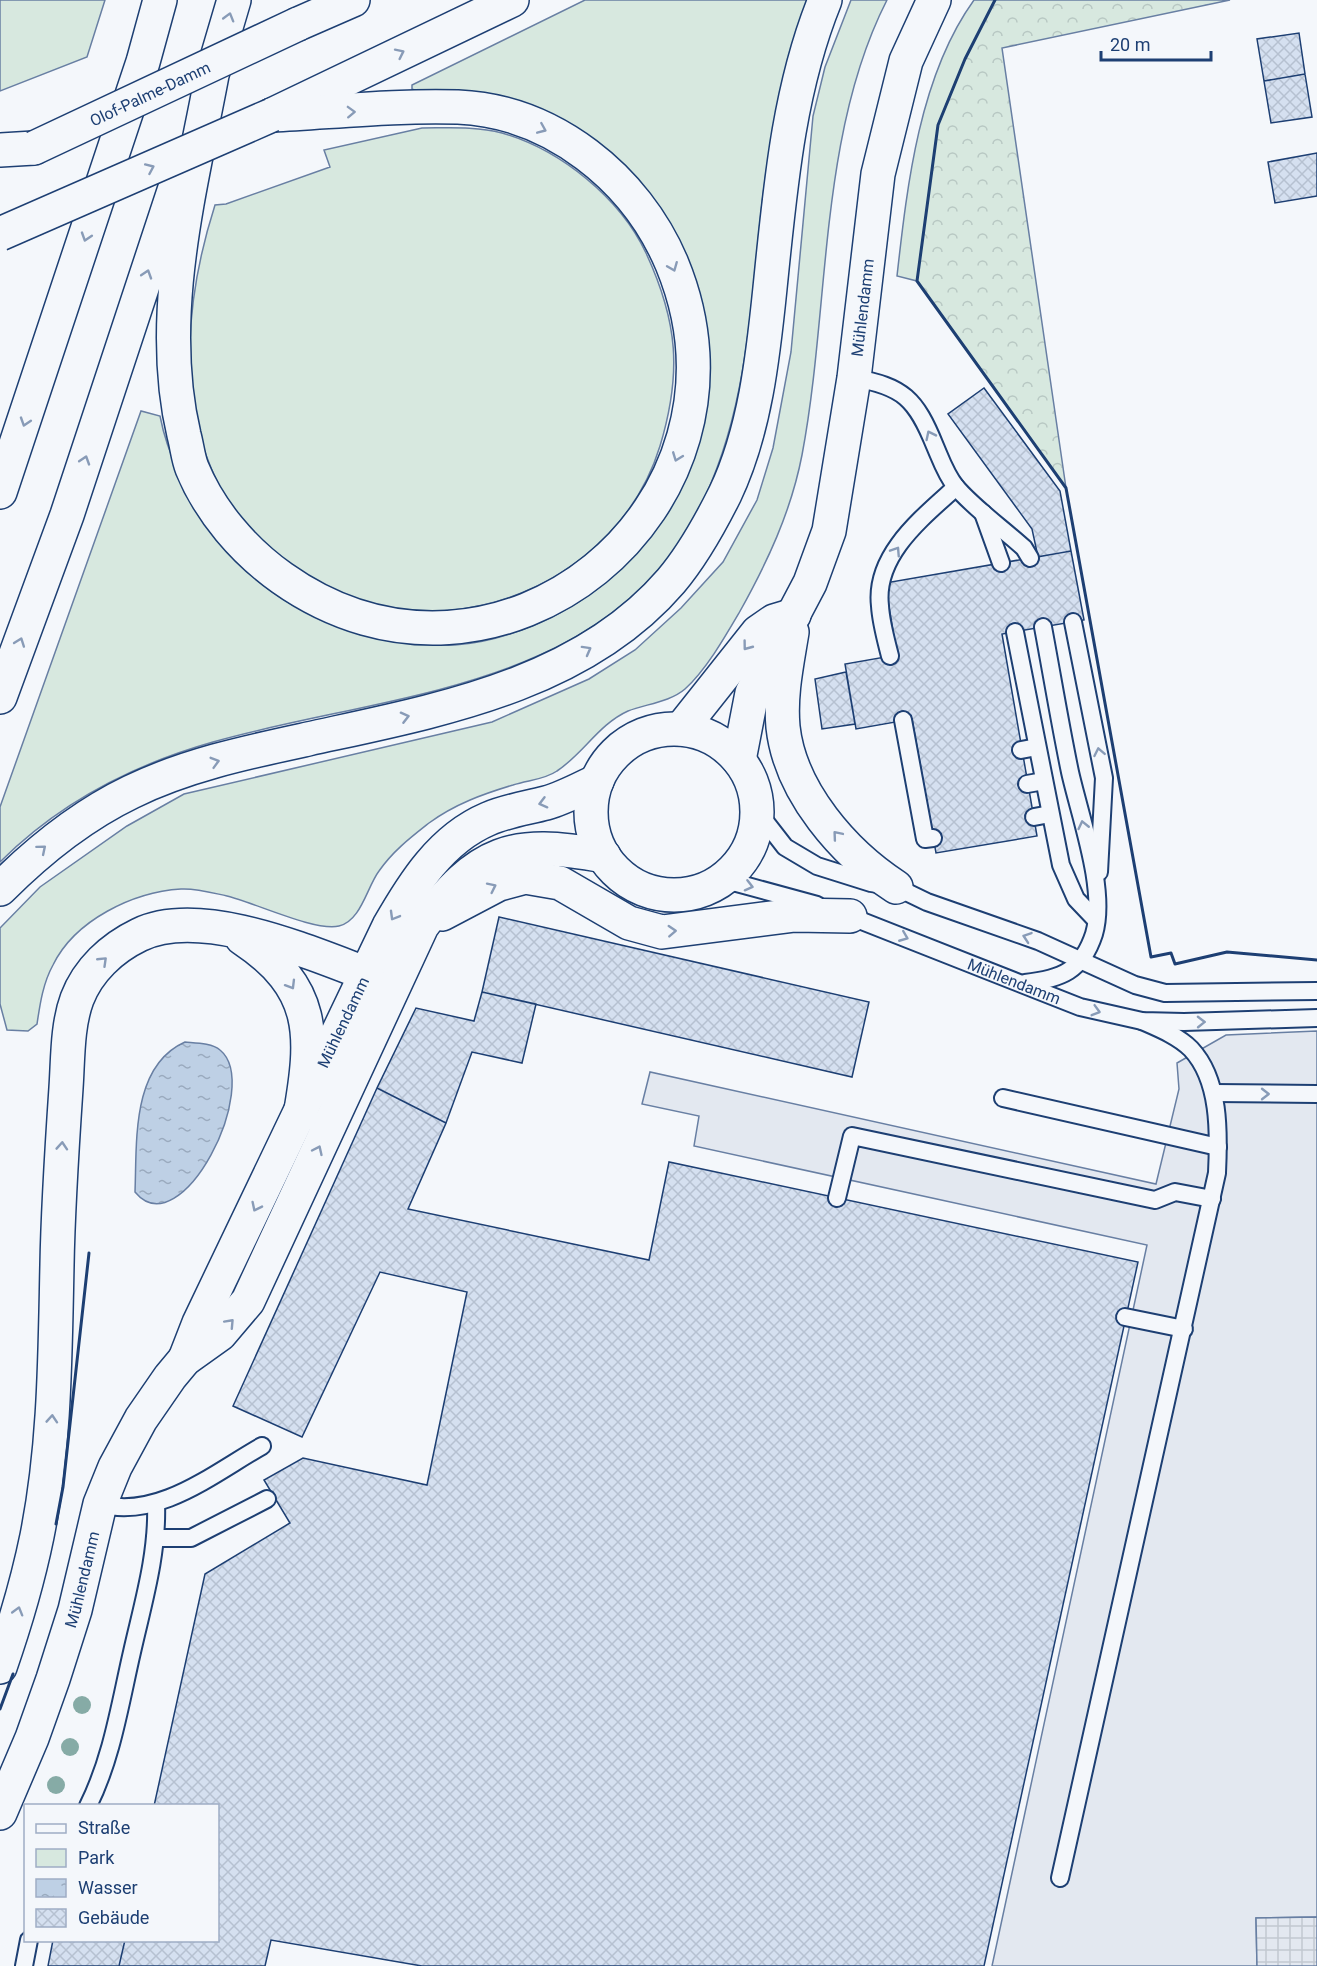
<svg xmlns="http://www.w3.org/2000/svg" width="1317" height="1966" viewBox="0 0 1317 1966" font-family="Roboto,sans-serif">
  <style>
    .green { fill: #d7e8df; stroke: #687fa3; stroke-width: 1.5 }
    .forest { fill: url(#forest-crowns); stroke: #687fa3; stroke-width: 1.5 }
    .parking { fill: #e3e8f0; stroke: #687fa3; stroke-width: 1.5 }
    .plaza { fill: url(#plaza-grid); stroke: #687fa3; stroke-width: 1.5 }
    .water { fill: url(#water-ripples); stroke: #687fa3; stroke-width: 1.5 }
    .building { fill: url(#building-cross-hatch); stroke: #1d3f73; stroke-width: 1.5 }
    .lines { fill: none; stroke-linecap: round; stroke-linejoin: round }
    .service-casing { stroke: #1d3f73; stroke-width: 20 }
    .tertiary-casing { stroke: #1d3f73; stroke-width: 36 }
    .trunk-casing { stroke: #1d3f73; stroke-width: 36 }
    .motorway-casing { stroke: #1d3f73; stroke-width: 36 }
    .service { stroke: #f4f7fb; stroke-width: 16 }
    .tertiary { stroke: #f4f7fb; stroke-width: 33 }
    .trunk { stroke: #f4f7fb; stroke-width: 33 }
    .motorway { stroke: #f4f7fb; stroke-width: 33 }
    .trunk-bridge-casing { stroke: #1d3f73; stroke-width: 36; stroke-linecap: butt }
    .trunk-bridge { stroke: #f4f7fb; stroke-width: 33 }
    .wall { stroke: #1d3f73; stroke-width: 3 }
    .tree { fill: #86aba6 }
    .oneway { stroke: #889bb7 }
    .labels { text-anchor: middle; stroke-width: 4.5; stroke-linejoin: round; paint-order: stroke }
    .street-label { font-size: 16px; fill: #1d3f73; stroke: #f4f7fb }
  </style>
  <defs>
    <pattern id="forest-crowns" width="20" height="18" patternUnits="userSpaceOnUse" patternTransform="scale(1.5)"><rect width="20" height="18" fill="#d7e8df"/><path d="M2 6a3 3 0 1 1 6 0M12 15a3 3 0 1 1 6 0" fill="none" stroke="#b8c8c3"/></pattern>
    <pattern id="plaza-grid" width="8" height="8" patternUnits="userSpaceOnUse" patternTransform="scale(1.5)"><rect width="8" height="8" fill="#e3e8f0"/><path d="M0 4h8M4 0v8" fill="none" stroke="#c2c8d1"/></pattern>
    <pattern id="water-ripples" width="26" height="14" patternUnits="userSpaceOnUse" patternTransform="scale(1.5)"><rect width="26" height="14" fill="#bed0e5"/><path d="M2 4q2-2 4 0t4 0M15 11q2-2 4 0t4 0" fill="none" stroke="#9aaabe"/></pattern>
    <pattern id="building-cross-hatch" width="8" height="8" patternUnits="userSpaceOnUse" patternTransform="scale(1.5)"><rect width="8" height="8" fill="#d5e0f0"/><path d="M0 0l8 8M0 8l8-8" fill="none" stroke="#b6c1d1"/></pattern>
  </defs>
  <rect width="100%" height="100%" fill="#f4f7fb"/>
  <!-- green -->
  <path class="green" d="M0 0H105L87 57 0 91Z
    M585 0H807C784 68 772 124 763 195 750 303 749 414 697 513 602 693 384 693 213 742 132 765 59 803 0 862V807L141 411 160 416C168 458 187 491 211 524 219 536 227 550 237 561 276 603 329 628 386 638 409 642 432 646 455 645 485 643 514 634 541 622 648 575 715 464 707 347 703 289 682 229 640 187 628 176 603 170 588 164 529 139 470 116 412 89V85Z
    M851 0H887C818 135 830 308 802 455 791 512 767 563 739 613 725 637 706 670 685 689 670 702 646 704 628 711 599 724 583 754 557 771 544 780 528 780 513 785 483 794 455 804 429 823 410 838 393 851 379 871 367 887 361 921 339 926 316 932 253 902 227 896 213 893 196 888 181 889 133 892 75 920 53 965 43 983 40 1004 37 1024L28 1031 7 1030 0 1004V928L40 887 127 826 184 794 492 722 589 679 635 650 681 608 723 562 757 500 773 448 791 352 813 116 825 67Z
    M974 0H995L938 125 917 281 897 276C907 187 919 76 974 0Z
    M422 128C448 128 476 126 502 133 561 150 620 198 646 253 678 322 682 373 660 446 627 555 513 622 401 610 338 604 272 562 233 512 226 504 222 492 218 483 175 398 187 293 215 205L226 204 330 167 324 150Z"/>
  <!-- forest -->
  <path class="forest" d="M995 0H1230L1002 48 1066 488 917 281 938 125 965 59Z"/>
  <!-- parking -->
  <path class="parking" d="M1317 1031V1917L1256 1918 1257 1966H992L1147 1245 694 1146 699 1116 642 1104 650 1072 1156 1184 1179 1089 1177 1063 1226 1035Z"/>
  <!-- plaza -->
  <path class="plaza" d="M1317 1917V1966H1257L1256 1918Z"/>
  <!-- water -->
  <path class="water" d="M185 1042C195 1043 212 1043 220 1050 263 1085 181 1248 135 1192 137 1142 131 1066 185 1042Z"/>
  <!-- building -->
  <path class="building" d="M1299 33 1305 74 1264 81 1257 39Z
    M1305 74 1312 117 1271 123 1264 81Z
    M1317 153V196L1275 203 1268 162Z
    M984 388 1060 491 1071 551 1038 557 1032 529 948 414Z
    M1071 551 1084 620 1002 634 1037 836 936 853 912 719 856 729 845 664 897 655 885 583Z
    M846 672 855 724 822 729 815 679Z
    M499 917 869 1002 852 1077 482 992Z
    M482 992 536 1004 522 1063 472 1052 446 1123 377 1088 416 1008 474 1021Z
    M377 1088 446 1123 408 1209 649 1260 669 1162 1138 1262 984 1966H422L271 1940 265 1966H119L125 1940H218V1806H154L205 1574 290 1523 264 1480 303 1458 427 1485 467 1292 380 1272 302 1437 233 1406Z
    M53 1940H125L119 1966H48Z"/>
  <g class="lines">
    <defs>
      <g id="service">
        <path d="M854 378C903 386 916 399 935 446 941 460 946 475 956 487 975 509 1002 528 1024 548L1030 558"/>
        <path d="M983 513 1001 563"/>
        <path d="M1073 622 1104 778 1099 872"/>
        <path d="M1015 632 1061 865 1076 899 1096 920"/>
        <path d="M890 656C886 640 881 623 880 606 874 555 922 518 956 487"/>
        <path d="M903 720 925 839 933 838"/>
        <path d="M1021 750 1037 747"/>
        <path d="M1027 784 1044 781"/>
        <path d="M757 811 785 847 817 866 871 883 896 887 927 902 1038 941 1135 985 1165 993 1317 991"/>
        <path d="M1034 817 1050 814"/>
        <path d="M722 879 817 905"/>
        <path id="s1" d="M844 914 1080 1007 1142 1021 1184 1022 1317 1018"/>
        <path d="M1025 983C1061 979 1082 971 1094 934 1107 890 1080 817 1070 772 1060 724 1052 675 1043 627"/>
        <path d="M1214 1093 1317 1094"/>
        <path d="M1003 1098 1218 1147"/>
        <path d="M837 1198 852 1136 1155 1200 1175 1192 1212 1199"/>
        <path d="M1125 1317 1184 1329"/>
        <path d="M100 1504C158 1520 214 1473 262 1446"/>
        <path d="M155 1538H191L267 1499"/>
        <path d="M88 1806C112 1758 120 1704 132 1652 143 1603 158 1554 156 1503"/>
        <path d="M1060 1878 1217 1173C1219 1132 1220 1080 1191 1049 1178 1036 1158 1028 1142 1021"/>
        <path d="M24 1966 29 1940"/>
      </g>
      <g id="tertiary">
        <path d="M792 632C787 663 780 695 783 727 790 792 844 853 896 887"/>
        <path d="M681 729 758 632 774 621 794 615"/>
        <circle cx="674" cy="812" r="83"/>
        <path id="s2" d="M739 760 752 693 810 583 829 531 854 378 878 174 906 61 934 0"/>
        <path d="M442 914 499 884 525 877 560 883 629 923 662 932 795 915 850 916"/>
        <path id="s3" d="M185 1359 199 1323 389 926C413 884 441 839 488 819 506 811 527 808 546 803 564 798 580 789 597 781"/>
        <path id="s4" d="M0 1813 32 1738 53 1679 75 1610 100 1504 115 1467 141 1419 170 1377 185 1359 220 1334 248 1301 422 926C479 850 511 839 604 856"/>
      </g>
      <path id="trunk" d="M298 24 353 0
        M272 115 512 0
        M242 938C317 988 314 1035 300 1116
        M0 1667C15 1624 28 1580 37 1536 55 1446 55 1355 57 1265 58 1206 62 1147 66 1088 68 1059 67 1026 77 999 88 970 112 948 139 935 200 905 308 952 367 974"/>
      <path id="motorway" d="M212 75C190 192 156 317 184 435 187 446 188 458 192 468 210 512 244 551 282 578 498 731 772 506 672 264 636 178 552 111 458 107 396 105 333 112 272 115
        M209 85 234 0
        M0 150 34 148
        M0 492 143 62 160 0
        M0 697 67 515 175 188
        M0 889C39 850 81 816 131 792 186 765 248 752 308 739 435 711 581 686 671 581 693 555 710 524 725 494 755 431 763 357 770 288 780 191 788 91 825 0"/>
    </defs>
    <!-- service casing -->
    <use href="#service" class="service-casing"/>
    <!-- tertiary casing -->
    <use href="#tertiary" class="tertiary-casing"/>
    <!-- trunk casing -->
    <use href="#trunk" class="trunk-casing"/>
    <!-- motorway casing -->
    <use href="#motorway" class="motorway-casing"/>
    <!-- service -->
    <use href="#service" class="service"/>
    <!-- tertiary -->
    <use href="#tertiary" class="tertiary"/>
    <!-- trunk -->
    <use href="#trunk" class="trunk"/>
    <!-- motorway -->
    <use href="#motorway" class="motorway"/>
    <defs>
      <g id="trunk-bridge">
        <path id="s5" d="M34 148 298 24"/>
        <path d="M0 234 272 115"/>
      </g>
    </defs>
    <!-- trunk-bridge casing -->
    <use href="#trunk-bridge" class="trunk-bridge-casing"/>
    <!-- trunk-bridge -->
    <use href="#trunk-bridge" class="trunk-bridge"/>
    <!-- wall -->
    <path class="wall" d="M995 0 965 59 938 125 917 281 1066 488 1151 957 1171 953 1175 964 1227 952 1317 960
      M56 1524 63 1487 89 1253
      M0 1709 13 1674"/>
  </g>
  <!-- trees -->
  <g class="tree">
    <circle cx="82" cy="1705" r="9"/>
    <circle cx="70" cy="1747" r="9"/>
    <circle cx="56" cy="1785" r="9"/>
  </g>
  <!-- one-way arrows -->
  <defs><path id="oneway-chevron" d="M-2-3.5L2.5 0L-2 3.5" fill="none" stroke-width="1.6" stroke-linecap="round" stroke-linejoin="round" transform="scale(1.5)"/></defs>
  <g class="oneway">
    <use href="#oneway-chevron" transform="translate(229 17) rotate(-74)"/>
    <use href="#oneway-chevron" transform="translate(400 53) rotate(-26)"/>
    <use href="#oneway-chevron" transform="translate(351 112) rotate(-2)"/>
    <use href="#oneway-chevron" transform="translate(542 129) rotate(23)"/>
    <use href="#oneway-chevron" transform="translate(150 168) rotate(-24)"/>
    <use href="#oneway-chevron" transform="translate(86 237) rotate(108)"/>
    <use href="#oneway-chevron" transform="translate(673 267) rotate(68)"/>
    <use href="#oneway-chevron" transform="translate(147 274) rotate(-72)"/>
    <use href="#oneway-chevron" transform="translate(25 422) rotate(108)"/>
    <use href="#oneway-chevron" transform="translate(930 435) rotate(-116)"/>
    <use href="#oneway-chevron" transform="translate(677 457) rotate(111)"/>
    <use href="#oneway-chevron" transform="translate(85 460) rotate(-72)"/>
    <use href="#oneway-chevron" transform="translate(896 551) rotate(-57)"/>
    <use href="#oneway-chevron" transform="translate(20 642) rotate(-70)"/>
    <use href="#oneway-chevron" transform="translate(747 646) rotate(127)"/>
    <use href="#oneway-chevron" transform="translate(587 650) rotate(-29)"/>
    <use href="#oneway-chevron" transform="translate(405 717) rotate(-14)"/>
    <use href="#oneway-chevron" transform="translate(1099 752) rotate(-101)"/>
    <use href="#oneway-chevron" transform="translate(215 762) rotate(-16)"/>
    <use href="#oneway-chevron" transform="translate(543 803) rotate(165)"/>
    <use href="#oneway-chevron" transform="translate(1083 825) rotate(-103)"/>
    <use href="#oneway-chevron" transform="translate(837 835) rotate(-130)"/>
    <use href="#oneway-chevron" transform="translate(42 849) rotate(-40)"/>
    <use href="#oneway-chevron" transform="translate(749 886) rotate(14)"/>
    <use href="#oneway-chevron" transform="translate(492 887) rotate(-26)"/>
    <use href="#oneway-chevron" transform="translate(394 916) rotate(120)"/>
    <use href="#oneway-chevron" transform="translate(672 931) rotate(-3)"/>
    <use href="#oneway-chevron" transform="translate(904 937) rotate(22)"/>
    <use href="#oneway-chevron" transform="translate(1027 937) rotate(-161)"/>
    <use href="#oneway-chevron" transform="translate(103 961) rotate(-44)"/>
    <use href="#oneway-chevron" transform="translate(291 985) rotate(59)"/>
    <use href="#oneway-chevron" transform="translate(1096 1011) rotate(16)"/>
    <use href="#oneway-chevron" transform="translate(1201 1022) rotate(-1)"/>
    <use href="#oneway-chevron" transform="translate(1265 1094)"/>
    <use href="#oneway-chevron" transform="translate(62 1146) rotate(-86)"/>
    <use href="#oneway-chevron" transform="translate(318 1150) rotate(-65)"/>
    <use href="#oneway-chevron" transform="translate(256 1207) rotate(116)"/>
    <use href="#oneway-chevron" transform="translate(230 1323) rotate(-47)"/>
    <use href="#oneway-chevron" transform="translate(52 1419) rotate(-86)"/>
    <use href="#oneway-chevron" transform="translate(18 1611) rotate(-74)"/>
  </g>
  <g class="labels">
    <!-- street labels -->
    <g class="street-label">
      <text dy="6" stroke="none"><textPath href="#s5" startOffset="128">Olof-Palme-Damm</textPath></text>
      <text dy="6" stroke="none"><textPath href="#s2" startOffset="474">Mühlendamm</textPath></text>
      <text dy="6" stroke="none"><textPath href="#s1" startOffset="183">Mühlendamm</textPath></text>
      <text dy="6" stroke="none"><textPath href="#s3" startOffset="372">Mühlendamm</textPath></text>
      <text dy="6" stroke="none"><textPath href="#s4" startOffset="248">Mühlendamm</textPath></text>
    </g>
  </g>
  <!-- legend -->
  <rect x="24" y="1804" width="195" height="138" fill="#f4f7fb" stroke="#9eadc5" stroke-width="1.5"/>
  <rect x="36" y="1824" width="30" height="9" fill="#f4f7fb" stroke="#9eadc5" stroke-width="1.5"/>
  <text x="78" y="1834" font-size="18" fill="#1d3f73">Straße</text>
  <rect x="36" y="1849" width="30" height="18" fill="#d7e8df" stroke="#9eadc5" stroke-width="1.5"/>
  <text x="78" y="1864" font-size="18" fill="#1d3f73">Park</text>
  <rect x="36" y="1879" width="30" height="18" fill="url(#water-ripples)" stroke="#9eadc5" stroke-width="1.5"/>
  <text x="78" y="1894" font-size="18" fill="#1d3f73">Wasser</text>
  <rect x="36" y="1909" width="30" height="18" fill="url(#building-cross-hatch)" stroke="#9eadc5" stroke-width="1.5"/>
  <text x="78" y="1924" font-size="18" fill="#1d3f73">Gebäude</text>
  <!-- scale -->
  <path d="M1101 51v9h110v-9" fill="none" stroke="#1d3f73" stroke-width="3"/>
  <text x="1110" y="51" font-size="18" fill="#1d3f73" stroke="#f4f7fb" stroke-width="4.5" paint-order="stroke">20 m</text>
</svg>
